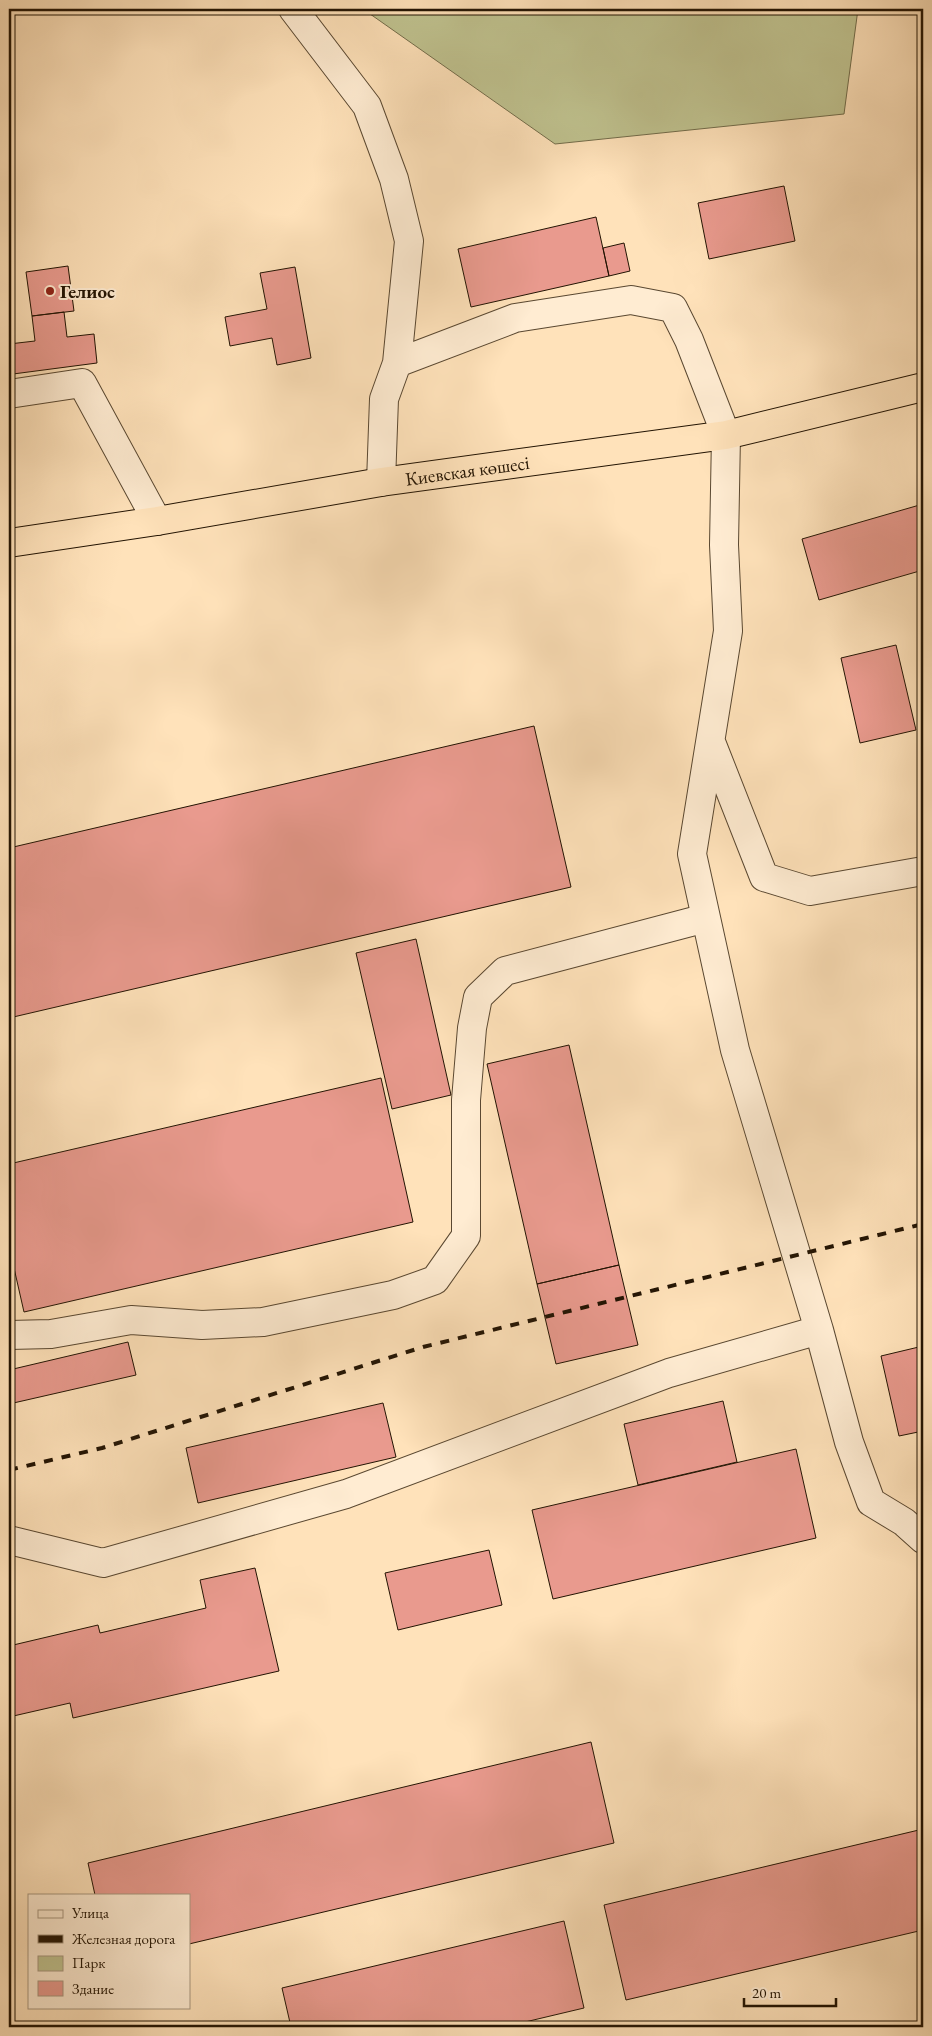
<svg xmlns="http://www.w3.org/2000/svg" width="932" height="2036" viewBox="0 0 932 2036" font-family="'EB Garamond',serif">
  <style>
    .green { fill: #c0c390; stroke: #726c4a }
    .building { fill: #e99a8e; stroke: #231403 }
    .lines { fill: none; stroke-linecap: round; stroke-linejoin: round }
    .minor-casing { stroke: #5a4831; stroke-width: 30 }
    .highway-casing { stroke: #231403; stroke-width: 30 }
    .minor { stroke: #ffecd2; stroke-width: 28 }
    .highway { stroke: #ffe2ba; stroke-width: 28 }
    .rail { stroke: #231403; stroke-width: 4; stroke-dasharray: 9 9; stroke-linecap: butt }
    .poi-dot { fill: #8f2418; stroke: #ffecd2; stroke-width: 2 }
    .labels { text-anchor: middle; stroke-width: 4; stroke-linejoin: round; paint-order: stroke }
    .poi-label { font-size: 19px; font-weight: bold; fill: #231403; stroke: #ffecd2; text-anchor: start }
    .street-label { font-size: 19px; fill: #231403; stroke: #ffecd2 }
  </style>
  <rect width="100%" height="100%" fill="#ffe2ba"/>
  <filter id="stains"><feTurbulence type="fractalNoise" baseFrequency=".004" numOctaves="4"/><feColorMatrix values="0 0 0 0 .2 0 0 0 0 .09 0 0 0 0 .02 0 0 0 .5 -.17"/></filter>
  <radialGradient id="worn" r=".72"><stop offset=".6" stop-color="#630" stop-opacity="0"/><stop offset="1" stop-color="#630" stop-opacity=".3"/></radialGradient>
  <!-- green -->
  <path class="green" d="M363 9H858L844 114 555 144Z"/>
  <!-- building -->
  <path class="building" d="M784 186 795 241 709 259 698 203Z
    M596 217 609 276 471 307 458 249Z
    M624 243 630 271 609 276 603 248Z
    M68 266 74 311 32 316 26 272Z
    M295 267 311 358 277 365 272 338 230 346 225 317 267 309 260 273Z
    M64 312 67 337 94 334 97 363 13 374 9 344 35 341 32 316Z
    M923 504V570L819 600 802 539Z
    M896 645 916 730 860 743 841 658Z
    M534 726 571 887 9 1018V848Z
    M416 939 451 1095 392 1109 356 953Z
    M569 1045 619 1265 537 1284 487 1064Z
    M381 1078 413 1222 24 1312 9 1246V1164Z
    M619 1265 638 1345 556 1364 537 1284Z
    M128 1342 136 1375 9 1404V1370Z
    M923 1346V1431L899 1436 881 1356Z
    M723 1401 737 1462 638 1485 624 1424Z
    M383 1403 396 1457 198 1503 186 1448Z
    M796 1449 816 1538 553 1599 532 1510Z
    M489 1550 502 1605 398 1630 385 1573Z
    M255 1568 279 1671 73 1718 70 1703 9 1717V1646L98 1625 100 1633 206 1608 200 1580Z
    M591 1742 614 1843 189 1944V1895H95L88 1863Z
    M923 1829V1930L626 2000 604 1905Z
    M564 1921 584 2008 504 2027H291L282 1988Z"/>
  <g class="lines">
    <defs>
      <path id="minor" d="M293 9 367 106 394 179 409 241 397 363 384 399 381 482
        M397 363 515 318 631 300 673 308 689 340 726 435 724 545 728 631 692 854 735 1050 819 1330 849 1442 871 1502 904 1522 923 1539
        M9 394 82 383 157 521
        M711 742 764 877 810 891 923 871
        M9 1335 51 1334 131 1320 202 1325 263 1322 393 1295 435 1280 466 1236V1100L472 1028 478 997 505 971 706 918
        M9 1540 103 1563 346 1494 669 1373 819 1330"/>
      <g id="highway">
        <path id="s1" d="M9 543 157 521 381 482 726 435 923 387"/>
      </g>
    </defs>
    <!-- minor casing -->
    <use href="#minor" class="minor-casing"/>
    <!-- highway casing -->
    <use href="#highway" class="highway-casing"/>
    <!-- minor -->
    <use href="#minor" class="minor"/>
    <!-- highway -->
    <use href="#highway" class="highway"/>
    <!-- rail -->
    <path class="rail" d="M9 1470 102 1448 423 1347 923 1224"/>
  </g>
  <!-- markers -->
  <circle class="poi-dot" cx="50" cy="291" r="5"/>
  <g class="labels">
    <!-- poi labels -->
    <g class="poi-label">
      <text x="60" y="298">Гелиос</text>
    </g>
    <!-- street labels -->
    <g class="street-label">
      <text dy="7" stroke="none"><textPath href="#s1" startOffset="464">Киевская көшесі</textPath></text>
    </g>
  </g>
  <!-- margin -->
  <rect width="932" height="2036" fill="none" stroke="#ffe2ba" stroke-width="30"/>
  <rect x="10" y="10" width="912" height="2016" fill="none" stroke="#231403" stroke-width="2.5"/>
  <rect x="15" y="15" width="902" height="2006" fill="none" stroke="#231403"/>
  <!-- legend -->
  <rect x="28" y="1894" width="162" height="115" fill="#ffecd2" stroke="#a7967f"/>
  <rect x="38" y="1910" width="25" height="8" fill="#ffecd2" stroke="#a7967f"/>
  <text x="72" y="1918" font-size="15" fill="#231403">Улица</text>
  <rect x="38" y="1935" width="25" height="8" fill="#231403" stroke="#a7967f"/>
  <text x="72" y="1944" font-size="15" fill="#231403">Железная дорога</text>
  <rect x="38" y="1956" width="25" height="15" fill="#c0c390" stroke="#a7967f"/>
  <text x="72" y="1968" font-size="15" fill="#231403">Парк</text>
  <rect x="38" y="1981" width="25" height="15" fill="#e99a8e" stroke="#a7967f"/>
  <text x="72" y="1994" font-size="15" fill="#231403">Здание</text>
  <!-- scale -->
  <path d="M744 1998v8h92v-8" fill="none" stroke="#231403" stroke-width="2.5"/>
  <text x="752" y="1998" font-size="15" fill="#231403" stroke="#ffecd2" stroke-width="4" paint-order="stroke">20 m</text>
  <rect width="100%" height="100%" filter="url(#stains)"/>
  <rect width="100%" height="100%" fill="url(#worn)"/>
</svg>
